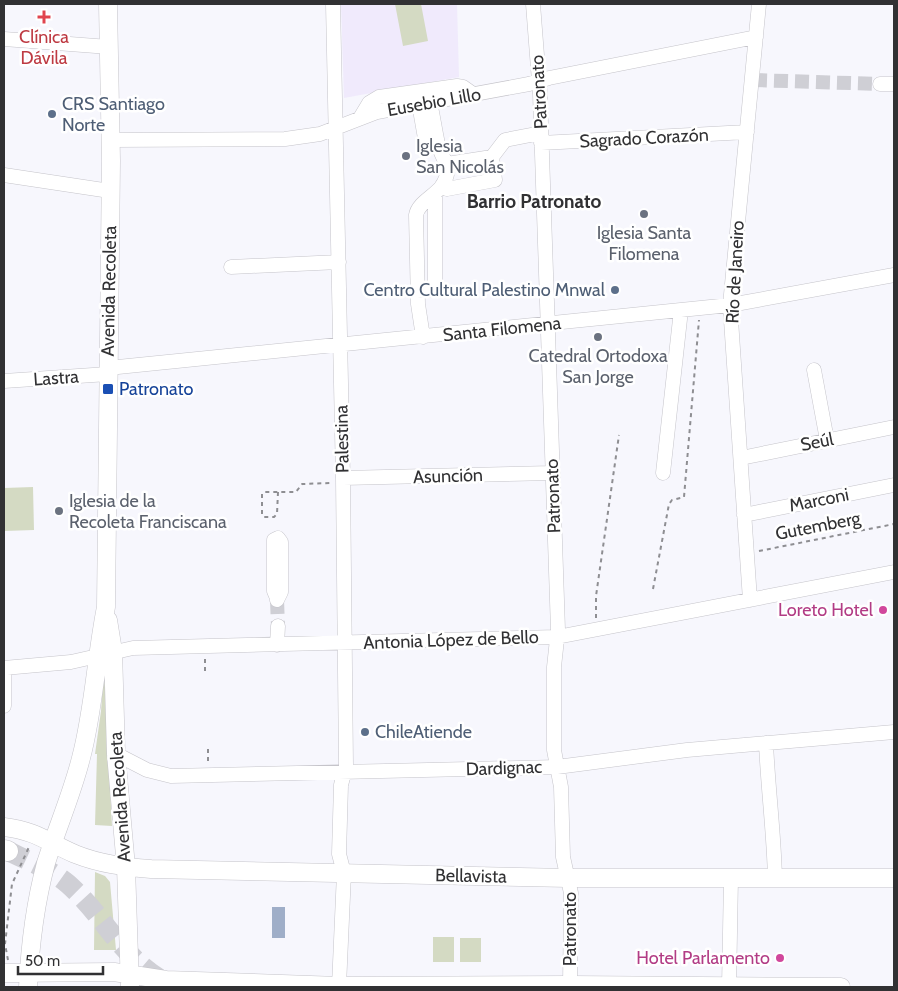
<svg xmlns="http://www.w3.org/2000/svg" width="898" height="991" viewBox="0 0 898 991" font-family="Cabin,sans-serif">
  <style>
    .education { fill: #f0eafc }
    .green { fill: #d4dac3 }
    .water { fill: #9faec8 }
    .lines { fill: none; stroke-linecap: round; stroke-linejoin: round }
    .minor-tunnel { stroke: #cfcfd5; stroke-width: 14; stroke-dasharray: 14 7; stroke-linecap: butt }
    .highway-tunnel { stroke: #cfcfd5; stroke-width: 20; stroke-dasharray: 20 10; stroke-linecap: butt }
    .minor-casing { stroke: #c5c4ca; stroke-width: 15 }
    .major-casing { stroke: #c5c4ca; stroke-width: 19 }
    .highway-casing { stroke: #c5c4ca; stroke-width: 21 }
    .path { stroke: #8e8e92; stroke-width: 2; stroke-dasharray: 4 4; stroke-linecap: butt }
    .minor { stroke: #fff; stroke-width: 14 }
    .major { stroke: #fff; stroke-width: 18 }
    .highway { stroke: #fff; stroke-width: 20 }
    .health-dot { fill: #e0444e; stroke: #fff; stroke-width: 2 }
    .service-dot { fill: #5c6f8a; stroke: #fff; stroke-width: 2 }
    .worship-dot { fill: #6b7280; stroke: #fff; stroke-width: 2 }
    .transit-dot { fill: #1a4fb4; stroke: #fff; stroke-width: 2 }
    .hotel-dot { fill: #d1479c; stroke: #fff; stroke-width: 2 }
    .labels { text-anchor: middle; stroke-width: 5; stroke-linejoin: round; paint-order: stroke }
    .health-label { font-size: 18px; fill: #be3a42; stroke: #fff }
    .street-label { font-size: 18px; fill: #313133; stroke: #fff }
    .service-label { font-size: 18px; fill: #4e5e75; stroke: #fff; text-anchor: start }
    .worship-label { font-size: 18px; fill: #5b616d; stroke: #fff; text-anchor: start }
    .transit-label { font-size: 18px; fill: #164399; stroke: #fff; text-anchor: start }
    .hotel-label { font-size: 18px; fill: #b23c85; stroke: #fff; text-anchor: end }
    .neighbourhood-label { font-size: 19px; font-weight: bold; fill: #313133; stroke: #fff }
  </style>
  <rect width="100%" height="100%" fill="#f7f7fd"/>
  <!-- education -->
  <path class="education" d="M341 4H457L459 77 344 98Z"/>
  <!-- green -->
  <path class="green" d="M395 4H421L428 41 403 46Z
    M33 487 34 530 4 531V488Z
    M104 668 112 826 95 825 97 754H95L101 711Z
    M95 872 105 876 110 882 116 950H94Z
    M433 937H454V962H433Z
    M460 938H481V962H460Z"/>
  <!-- water -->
  <path class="water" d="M272 907H285V938H272Z"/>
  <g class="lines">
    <!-- minor-tunnel -->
    <path class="minor-tunnel" d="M753 80 880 84
      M277 600 278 626"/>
    <!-- highway-tunnel -->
    <path class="highway-tunnel" d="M8 851C28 861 50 869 68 884 105 917 120 956 165 982"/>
    <defs>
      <path id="minor" d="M333 4 343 478 346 766 341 785 339 854 344 873 339 986
        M533 4 540 94 558 630 554 667V750L561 787 563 857 571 893 570 987
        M4 39 109 47
        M880 84H894
        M419 104 426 144
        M360 118 369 103 379 97 457 86 463 87 473 94
        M111 140 285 139 320 134 377 112 529 84 549 78 756 37
        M541 143 747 132
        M447 164 492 157 505 140 541 133
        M4 175 110 191
        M441 187 447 189 495 180 492 157
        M231 267 339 262
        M417 291 432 290 435 284V195
        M423 337 418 304 416 215C418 203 434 196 441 187 455 167 442 161 438 144 435 130 433 116 430 102
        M108 368 730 305 894 275
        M814 370 827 440
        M4 381 108 374
        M741 458 894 427
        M663 473 681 310
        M343 478 552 473
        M744 515 894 485
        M277 600 281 592V542L278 538 274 540V591L277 598
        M750 600 730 305 759 4
        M277 645 278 626
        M4 668 71 662 133 648 557 637 894 572
        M4 706V668
        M766 743C768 789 774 833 775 879
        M116 754 147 770 171 776 557 767 687 750 894 732
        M729 987 731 878"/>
      <path id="major" d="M108 620 113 651 116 754 126 867 130 987
        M4 827C37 831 47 842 75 854 100 864 125 867 151 869L568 878H894
        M4 973 114 972 166 980 339 986 570 985 841 987
        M28 987C30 945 35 904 46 863 57 828 72 794 81 758 94 709 96 657 106 607L111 161 108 4"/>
      <path id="highway" d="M4 850 8 851"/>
    </defs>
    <!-- minor casing -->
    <use href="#minor" class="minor-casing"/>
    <!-- major casing -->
    <use href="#major" class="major-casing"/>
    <!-- highway casing -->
    <use href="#highway" class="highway-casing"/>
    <!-- path -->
    <path class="path" d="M278 492 277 514 274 517H264L262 515V494L265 492H296L302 484 331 483
      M759 551 894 524
      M653 589 669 504 672 500 684 497 699 320
      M596 618V596L619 435
      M205 659V673
      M208 749V762
      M8 960 5 944 12 884 29 847"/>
    <!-- minor -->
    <use href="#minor" class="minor"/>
    <!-- major -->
    <use href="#major" class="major"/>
    <!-- highway -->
    <use href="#highway" class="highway"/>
  </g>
  <!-- markers -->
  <path class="health-dot" d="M41.5 9.5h5v5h5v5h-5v5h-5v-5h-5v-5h5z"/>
  <g class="service-dot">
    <circle cx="52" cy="114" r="5"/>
    <circle cx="615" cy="290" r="5"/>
    <circle cx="365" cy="732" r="5"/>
  </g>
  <g class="worship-dot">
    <circle cx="406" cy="156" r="5"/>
    <circle cx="644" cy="214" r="5"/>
    <circle cx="598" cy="337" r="5"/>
    <circle cx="59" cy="511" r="5"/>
  </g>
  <rect class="transit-dot" x="102" y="383" width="12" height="12" rx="2.5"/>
  <g class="hotel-dot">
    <circle cx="883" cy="610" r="5"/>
    <circle cx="780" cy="958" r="5"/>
  </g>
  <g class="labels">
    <!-- health labels -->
    <g class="health-label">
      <text x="44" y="43">Clínica<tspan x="44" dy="21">Dávila</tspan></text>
    </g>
    <!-- street labels -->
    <g class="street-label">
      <text transform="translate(539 92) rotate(-93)" y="6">Patronato</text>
      <text transform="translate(434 102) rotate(-10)" y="6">Eusebio Lillo</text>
      <text transform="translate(644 138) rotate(-3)" y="6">Sagrado Corazón</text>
      <text transform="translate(735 272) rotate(-87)" y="6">Río de Janeiro</text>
      <text transform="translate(109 291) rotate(-89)" y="6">Avenida Recoleta</text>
      <text transform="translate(502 329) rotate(-6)" y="6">Santa Filomena</text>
      <text transform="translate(56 378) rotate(-4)" y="6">Lastra</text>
      <text transform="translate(342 439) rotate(-91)" y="6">Palestina</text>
      <text transform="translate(817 442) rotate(-11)" y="6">Seúl</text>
      <text transform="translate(448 476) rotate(-2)" y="6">Asunción</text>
      <text transform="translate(553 496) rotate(-92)" y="6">Patronato</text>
      <text transform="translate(819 500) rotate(-11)" y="6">Marconi</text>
      <text transform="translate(818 526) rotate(-11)" y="6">Gutemberg</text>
      <text transform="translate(451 640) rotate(-2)" y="6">Antonia López de Bello</text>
      <text transform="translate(504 768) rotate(-2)" y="6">Dardignac</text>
      <text transform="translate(120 797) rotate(-94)" y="6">Avenida Recoleta</text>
      <text transform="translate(471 876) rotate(1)" y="6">Bellavista</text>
      <text transform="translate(570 929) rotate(-90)" y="6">Patronato</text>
    </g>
    <!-- service labels -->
    <g class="service-label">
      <text x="62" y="110">CRS Santiago<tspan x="62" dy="21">Norte</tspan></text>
      <text x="605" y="296" text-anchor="end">Centro Cultural Palestino Mnwal</text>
      <text x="375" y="738">ChileAtiende</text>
    </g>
    <!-- worship labels -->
    <g class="worship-label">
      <text x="416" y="152">Iglesia<tspan x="416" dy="21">San Nicolás</tspan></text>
      <text x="644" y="239" text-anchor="middle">Iglesia Santa<tspan x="644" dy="21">Filomena</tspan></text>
      <text x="598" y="362" text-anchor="middle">Catedral Ortodoxa<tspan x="598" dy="21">San Jorge</tspan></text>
      <text x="69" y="507">Iglesia de la<tspan x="69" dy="21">Recoleta Franciscana</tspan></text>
    </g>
    <!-- transit labels -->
    <g class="transit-label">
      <text x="119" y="395">Patronato</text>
    </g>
    <!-- hotel labels -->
    <g class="hotel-label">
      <text x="873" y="616">Loreto Hotel</text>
      <text x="770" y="964">Hotel Parlamento</text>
    </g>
    <!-- neighbourhood labels -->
    <g class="neighbourhood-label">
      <text x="534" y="208">Barrio Patronato</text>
    </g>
  </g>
  <!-- border -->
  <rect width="898" height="991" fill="none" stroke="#313133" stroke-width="10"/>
  <!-- scale -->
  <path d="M18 966v8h85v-8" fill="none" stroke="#313133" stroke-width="2.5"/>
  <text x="25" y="966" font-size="15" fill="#313133" stroke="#ffffff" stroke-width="4" paint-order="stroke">50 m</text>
</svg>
